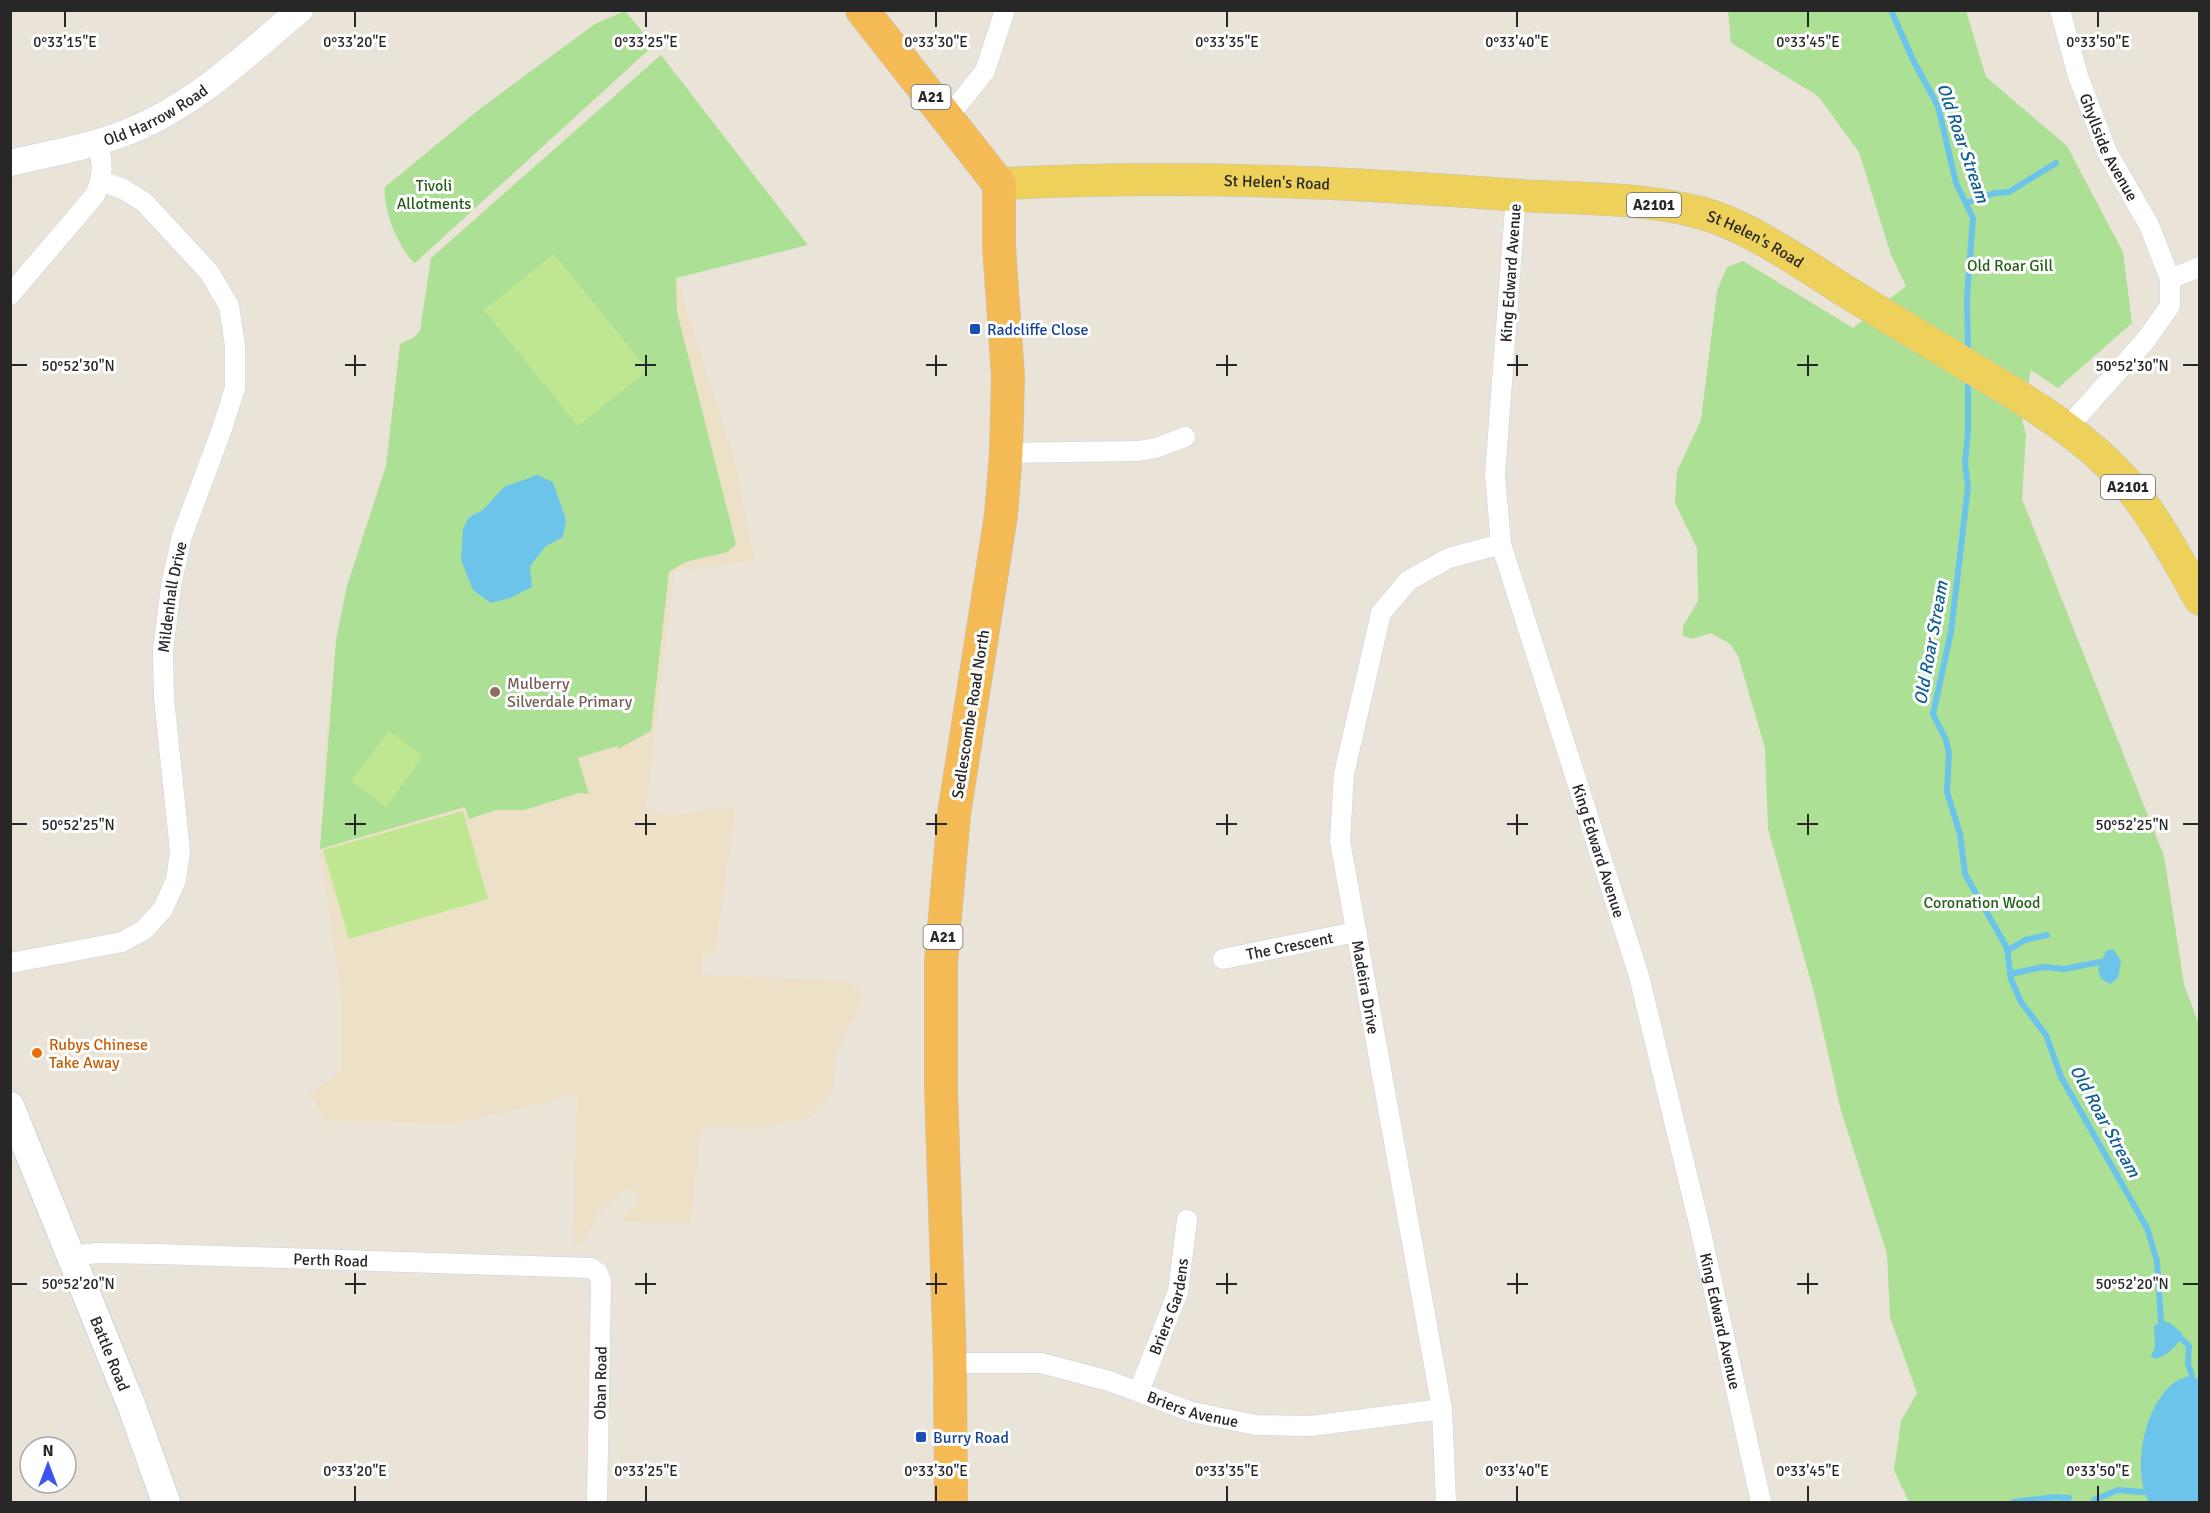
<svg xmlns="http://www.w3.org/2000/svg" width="2210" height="1513" viewBox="0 0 2210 1513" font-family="Signika,sans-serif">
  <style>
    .education { fill: #ece1c7 }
    .green { fill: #abe095 }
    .pitch { fill: #bfe791 }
    .water { fill: #6cc4eb }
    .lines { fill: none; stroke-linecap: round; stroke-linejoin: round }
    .stream { stroke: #6cc4eb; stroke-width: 6 }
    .minor-casing { stroke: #ced1e0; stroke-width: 21 }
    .tertiary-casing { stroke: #ced1e0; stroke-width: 27 }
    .secondary-casing { stroke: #ced1e0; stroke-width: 30 }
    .primary-casing { stroke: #c3c3c3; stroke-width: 33 }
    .trunk-casing { stroke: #c3c3c3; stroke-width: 34 }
    .minor { stroke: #fff; stroke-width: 20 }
    .tertiary { stroke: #fff; stroke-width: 26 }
    .secondary { stroke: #fff; stroke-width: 28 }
    .primary { stroke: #edd15a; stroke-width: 32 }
    .trunk { stroke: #f4ba56; stroke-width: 33 }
    .ticks { fill: none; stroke: #272727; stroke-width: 2 }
    .transit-dot { fill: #1a4fb4; stroke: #fff; stroke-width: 2 }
    .education-dot { fill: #8d6e63; stroke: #fff; stroke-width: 2 }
    .food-dot { fill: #e8710a; stroke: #fff; stroke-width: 2 }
    .labels { text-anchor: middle; stroke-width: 6; stroke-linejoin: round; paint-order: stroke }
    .shield { fill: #fff; stroke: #686868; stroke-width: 1.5 }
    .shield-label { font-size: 15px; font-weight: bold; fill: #272727 }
    .street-label { font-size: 16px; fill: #272727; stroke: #fff }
    .park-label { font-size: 16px; fill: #26611a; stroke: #fff }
    .transit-label { font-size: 16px; fill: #164399; stroke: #fff; text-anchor: start }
    .education-label { font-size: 16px; fill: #785e54; stroke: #fff; text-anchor: start }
    .food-label { font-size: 16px; fill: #c56008; stroke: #fff; text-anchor: start }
    .water-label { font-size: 18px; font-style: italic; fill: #0f6093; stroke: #fff }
    .ticks-label { font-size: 15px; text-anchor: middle; fill: #272727; stroke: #fff; stroke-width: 6; stroke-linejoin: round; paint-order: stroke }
  </style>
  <rect width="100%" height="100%" fill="#eae3d8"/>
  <!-- education -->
  <path class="education" d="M661 55 808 245 676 277 733 454 755 561 674 571 646 809 670 815 736 807 715 954 703 955 701 975 848 981 860 991 861 1001 835 1056 834 1090 812 1117 756 1129 707 1125 700 1131 691 1223 625 1221 622 1218 641 1200 628 1187 596 1215 586 1237 580 1244 573 1243 577 1095 452 1124 326 1121 309 1094 342 1071V1002L320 849 326 745 336 640 347 586 386 466 400 344 413 338 420 331 431 258Z"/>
  <!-- green -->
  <path class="green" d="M625 11 654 45 415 263C399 250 382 208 385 187L481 108 595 24Z
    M1728 11H1966L1986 77 2067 146 2123 252 2132 323 2058 388 2031 370 2022 419 2026 435 2022 499 2164 856 2184 984 2199 1025V1502H1909L1894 1470 1901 1421 1917 1393 1890 1317 1887 1254 1841 1111 1815 996 1768 829 1765 748 1738 656 1730 644 1711 633 1693 639 1683 636V626L1698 601 1697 548 1675 503 1677 471 1701 420 1717 291 1727 267 1743 261 1853 328 1906 286 1891 255 1859 152 1818 96 1731 43Z
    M661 55 808 245 676 278 677 312 736 544 728 552 685 562 669 572 651 731 618 749 617 746 578 758 589 794 579 793 524 810H496L469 819 465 807 320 849 336 640 347 586 386 466 400 344 413 338 420 331 431 258Z"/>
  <!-- pitch -->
  <path class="pitch" d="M554 254 648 370 578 426 484 310Z
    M389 731 423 756 386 807 351 781Z
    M463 811 488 899 349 939 323 850Z"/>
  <!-- water -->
  <path class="water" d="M537 475 553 482 566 520 563 537 546 546 530 566 532 587 510 598 491 603 473 590 461 560 463 529 469 517 483 510 504 487Z
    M2113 949 2121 961 2118 978 2110 984 2101 979 2098 969 2106 951Z
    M2161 1322 2170 1323 2182 1333C2181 1344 2167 1355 2156 1359L2151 1356 2155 1346 2154 1326Z
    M2192 1375 2199 1380V1502H2149C2131 1471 2144 1404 2175 1382 2179 1379 2187 1377 2192 1375Z"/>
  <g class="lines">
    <!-- stream -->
    <path class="stream" d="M1891 10 1913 60 1938 106 1956 183 1973 218 1967 297 1968 353
      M1966 203 1995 193 2009 192 2056 163
      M1968 378V432L1965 463 1968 487 1951 632 1933 714 1946 740 1949 753 1947 792 1960 834 1965 874 2007 948 2011 979 2021 1002 2046 1035 2061 1077 2147 1228 2157 1261 2161 1322 2167 1327
      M2007 951 2025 940 2047 935
      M2010 974 2043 967 2064 969 2100 962
      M2175 1333 2189 1346 2188 1364 2192 1375
      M2094 1500 2118 1490 2143 1492
      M2013 1502 2055 1497 2069 1498"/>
    <defs>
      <g id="minor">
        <path id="s1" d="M2060 10 2078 76 2107 152 2149 225 2170 279"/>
        <path d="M948 117 985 71 1005 10"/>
        <path id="s2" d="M1516 195 1495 475 1501 544 1639 976 1700 1228 1761 1502"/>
        <path d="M10 295 95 195C104 176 103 162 97 142"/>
        <path d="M2067 428 2145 341 2170 306V279L2200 267"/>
        <path d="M1006 453 1138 451 1156 448 1185 437"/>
        <path id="s3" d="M1223 959 1356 932"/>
        <path id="s4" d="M10 963 122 942 144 930 163 909 176 880 180 851 164 698 163 651 171 586 182 536 222 429 235 388V346L229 306 209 272 144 202 123 189 101 181"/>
        <path id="s5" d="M71 1256 97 1253 158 1254 591 1268 598 1273 601 1281 597 1502"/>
        <path id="s6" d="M950 1363H1041L1109 1381 1192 1412 1256 1425 1311 1426 1442 1409"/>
        <path id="s7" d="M1139 1391 1178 1292 1187 1220"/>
        <path d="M1446 1502 1442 1409 1340 841 1344 774 1381 613 1409 580 1449 558 1501 544"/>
      </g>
      <g id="tertiary">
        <path id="s8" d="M10 163C48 154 89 147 125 133 193 107 245 56 300 10"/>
      </g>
      <g id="secondary">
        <path id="s9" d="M10 1106 132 1407 166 1502"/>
      </g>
      <g id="primary">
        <path id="s10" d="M999 184C1170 174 1342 182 1513 195 1572 199 1644 197 1701 213 1751 226 1811 270 1855 297 1896 322 1936 346 1977 371 2028 402 2083 434 2123 479 2154 514 2177 559 2200 599"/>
      </g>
      <path id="trunk" d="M862 10 999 184V247L1008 376 1006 453 1001 515 954 814 941 962V1088L950 1363 951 1502"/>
    </defs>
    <!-- minor casing -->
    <use href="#minor" class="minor-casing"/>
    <!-- tertiary casing -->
    <use href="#tertiary" class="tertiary-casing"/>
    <!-- secondary casing -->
    <use href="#secondary" class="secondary-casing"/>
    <!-- primary casing -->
    <use href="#primary" class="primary-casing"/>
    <!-- trunk casing -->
    <use href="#trunk" class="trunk-casing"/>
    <!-- minor -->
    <use href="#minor" class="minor"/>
    <!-- tertiary -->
    <use href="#tertiary" class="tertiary"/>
    <!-- secondary -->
    <use href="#secondary" class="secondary"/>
    <!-- primary -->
    <use href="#primary" class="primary"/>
    <!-- trunk -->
    <use href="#trunk" class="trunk"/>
  </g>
  <!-- ticks -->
  <path class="ticks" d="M65 12V27M355 12V27M646 12V27M936 12V27M1227 12V27M1517 12V27M1808 12V27M2098 12V27M355 355V376M646 355V376M936 355V376M1227 355V376M1517 355V376M1808 355V376M12 365H27M345 365H366M635 365H656M926 365H947M1216 365H1237M1507 365H1528M1797 365H1818M2183 365H2198M355 814V835M646 814V835M936 814V835M1227 814V835M1517 814V835M1808 814V835M12 824H27M345 824H366M635 824H656M926 824H947M1216 824H1237M1507 824H1528M1797 824H1818M2183 824H2198M355 1273V1294M646 1273V1294M936 1273V1294M1227 1273V1294M1517 1273V1294M1808 1273V1294M12 1284H27M345 1284H366M635 1284H656M926 1284H947M1216 1284H1237M1507 1284H1528M1797 1284H1818M2183 1284H2198M355 1486V1501M646 1486V1501M936 1486V1501M1227 1486V1501M1517 1486V1501M1808 1486V1501M2098 1486V1501"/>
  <!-- markers -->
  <g class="transit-dot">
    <rect x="969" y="323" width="12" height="12" rx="3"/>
    <rect x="915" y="1431" width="12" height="12" rx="3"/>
  </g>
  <circle class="education-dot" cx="495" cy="692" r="6"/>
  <circle class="food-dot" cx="37" cy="1053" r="6"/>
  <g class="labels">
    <!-- shield labels -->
    <g class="shield">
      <rect x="911.5" y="85" width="39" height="24" rx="4.5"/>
      <rect x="1627" y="193" width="54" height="24" rx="4.5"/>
      <rect x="2101" y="475" width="54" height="24" rx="4.5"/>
      <rect x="923.5" y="925" width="39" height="24" rx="4.5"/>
    </g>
    <g class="shield-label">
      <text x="931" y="102">A21</text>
      <text x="1654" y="210">A2101</text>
      <text x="2128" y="492">A2101</text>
      <text x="943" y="942">A21</text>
    </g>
    <!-- street labels -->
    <g class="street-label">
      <text dy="6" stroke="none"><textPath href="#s8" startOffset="154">Old Harrow Road</textPath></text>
      <text dy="6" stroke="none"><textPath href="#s1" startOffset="146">Ghyllside Avenue</textPath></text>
      <text dy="6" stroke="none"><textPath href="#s10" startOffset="278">St Helen's Road</textPath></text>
      <text dy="6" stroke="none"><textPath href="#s10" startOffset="764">St Helen's Road</textPath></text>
      <text transform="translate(1510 273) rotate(-86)" y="6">King Edward Avenue</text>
      <text dy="6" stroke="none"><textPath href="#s4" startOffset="484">Mildenhall Drive</textPath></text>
      <text transform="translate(970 714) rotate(-81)" y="6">Sedlescombe Road North</text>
      <text dy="6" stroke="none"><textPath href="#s2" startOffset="672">King Edward Avenue</textPath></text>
      <text dy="6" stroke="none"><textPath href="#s3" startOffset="68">The Crescent</textPath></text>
      <text transform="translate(1366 987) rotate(80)" y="6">Madeira Drive</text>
      <text dy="6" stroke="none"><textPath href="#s5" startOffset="260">Perth Road</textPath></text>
      <text dy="6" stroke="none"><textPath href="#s7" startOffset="90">Briers Gardens</textPath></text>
      <text dy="6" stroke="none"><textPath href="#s2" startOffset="1158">King Edward Avenue</textPath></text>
      <text dy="6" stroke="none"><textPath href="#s9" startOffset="267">Battle Road</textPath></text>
      <text transform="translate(600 1383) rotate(-89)" y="6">Oban Road</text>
      <text dy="6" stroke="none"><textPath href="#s6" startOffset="250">Briers Avenue</textPath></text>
    </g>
    <!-- park labels -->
    <g class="park-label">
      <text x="434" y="191">Tivoli<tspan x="434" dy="18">Allotments</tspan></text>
      <text x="2010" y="271">Old Roar Gill</text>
      <text x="1982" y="908">Coronation Wood</text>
    </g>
    <!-- transit labels -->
    <g class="transit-label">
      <text x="987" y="335">Radcliffe Close</text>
      <text x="933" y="1443">Burry Road</text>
    </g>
    <!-- education labels -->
    <g class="education-label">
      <text x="507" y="689">Mulberry<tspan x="507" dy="18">Silverdale Primary</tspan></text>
    </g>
    <!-- food labels -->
    <g class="food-label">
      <text x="49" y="1050">Rubys Chinese<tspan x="49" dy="18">Take Away</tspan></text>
    </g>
    <!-- water labels -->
    <g class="water-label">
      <text transform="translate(1963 143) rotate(71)" y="6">Old Roar Stream</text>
      <text transform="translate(1931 643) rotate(-80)" y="6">Old Roar Stream</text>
      <text transform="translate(2105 1121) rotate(61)" y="6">Old Roar Stream</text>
    </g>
  </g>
  <g class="ticks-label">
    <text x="65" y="47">0°33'15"E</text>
    <text x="355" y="47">0°33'20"E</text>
    <text x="646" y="47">0°33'25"E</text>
    <text x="936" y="47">0°33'30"E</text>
    <text x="1227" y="47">0°33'35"E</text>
    <text x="1517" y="47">0°33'40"E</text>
    <text x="1808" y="47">0°33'45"E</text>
    <text x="2098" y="47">0°33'50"E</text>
    <text x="78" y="371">50°52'30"N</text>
    <text x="2132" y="371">50°52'30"N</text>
    <text x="78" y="830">50°52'25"N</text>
    <text x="2132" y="830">50°52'25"N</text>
    <text x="78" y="1289">50°52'20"N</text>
    <text x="2132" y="1289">50°52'20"N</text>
    <text x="355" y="1476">0°33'20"E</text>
    <text x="646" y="1476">0°33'25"E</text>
    <text x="936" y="1476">0°33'30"E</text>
    <text x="1227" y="1476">0°33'35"E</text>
    <text x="1517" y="1476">0°33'40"E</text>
    <text x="1808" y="1476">0°33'45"E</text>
    <text x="2098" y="1476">0°33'50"E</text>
  </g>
  <!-- border -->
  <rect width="2210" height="1513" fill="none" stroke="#272727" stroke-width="24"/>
  <!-- north arrow -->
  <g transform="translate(48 1465)"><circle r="28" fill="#ffffff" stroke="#a9a9a9" stroke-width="1.5"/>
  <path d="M0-4.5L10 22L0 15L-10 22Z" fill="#3955f6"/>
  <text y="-9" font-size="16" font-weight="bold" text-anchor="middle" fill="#272727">N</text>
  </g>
</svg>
